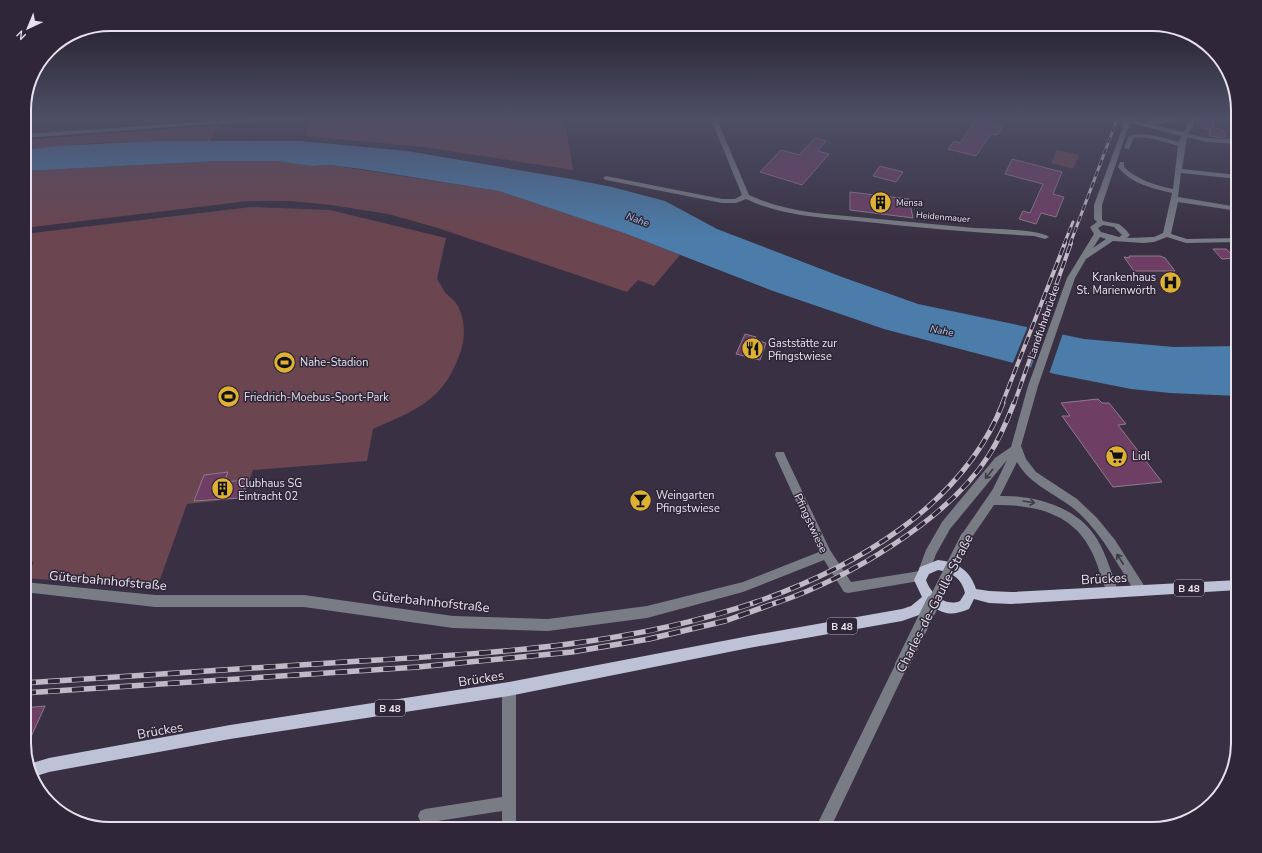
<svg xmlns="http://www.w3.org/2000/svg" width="1262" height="853" viewBox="0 0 1262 853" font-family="'Nunito Sans',sans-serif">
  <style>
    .green { fill: #6b454f }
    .water { fill: #4c7ca9 }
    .pier { fill: #393143 }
    .building { fill: #6e3e65; stroke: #8f7b8b }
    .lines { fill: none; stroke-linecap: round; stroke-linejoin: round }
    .minor { fill: #7a7c85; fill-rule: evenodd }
    .major { fill: #bec2d6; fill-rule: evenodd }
    .rail-far3-casing { stroke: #c0bac7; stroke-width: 3 }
    .rail-far2-casing { stroke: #c0bac7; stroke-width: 4 }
    .rail-far1-casing { stroke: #c0bac7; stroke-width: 5 }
    .rail-casing { stroke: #c0bac7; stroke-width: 5.5 }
    .rail-far3 { stroke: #2f2738; stroke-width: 2; stroke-dasharray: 6; stroke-linecap: butt }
    .rail-far2 { stroke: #2f2738; stroke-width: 2.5; stroke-dasharray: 8; stroke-linecap: butt }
    .rail-far1 { stroke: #2f2738; stroke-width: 3.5; stroke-dasharray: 10; stroke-linecap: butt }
    .rail { stroke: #2f2738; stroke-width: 4; stroke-dasharray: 12; stroke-linecap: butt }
    .minor-bridge-far2 { stroke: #7a7c85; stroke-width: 7 }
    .minor-bridge-far1 { stroke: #7a7c85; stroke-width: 11 }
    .minor-bridge { stroke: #7a7c85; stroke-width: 14 }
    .oneway { stroke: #3e3847 }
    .labels { text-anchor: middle; stroke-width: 3; stroke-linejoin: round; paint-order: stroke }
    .far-poi-label { font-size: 9px; fill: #e6e1ed; stroke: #2f2738; text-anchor: start }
    .far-street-label { font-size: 9px; fill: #e6e1ed; stroke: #2f2738 }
    .far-water-label { font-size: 10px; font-style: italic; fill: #a3cbf3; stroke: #2f2738 }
    .shield { fill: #2f2738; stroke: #afa9b7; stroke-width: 1 }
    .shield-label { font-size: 10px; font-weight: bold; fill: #e6e1ed }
    .poi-label { font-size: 11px; fill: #e6e1ed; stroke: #2f2738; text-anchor: start }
    .street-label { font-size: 11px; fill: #e6e1ed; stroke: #2f2738 }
    .near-street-label { font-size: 13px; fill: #e6e1ed; stroke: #2f2738 }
    .rim { fill: none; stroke: #e6e1ed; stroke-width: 2 }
  </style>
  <rect width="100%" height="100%" fill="#393143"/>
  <!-- green -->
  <path class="green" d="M359 117H552L553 122H565L573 170 424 147 305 136 313 120Z
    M219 125 210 141C148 140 86 142 24 150V140Z
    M1057 150 1079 155 1073 169 1051 163Z
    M217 161H277L312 166 330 165 499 191 624 233 680 255 654 286 638 280 627 292 438 228 388 214 331 205 291 201H248L24 228V171Z
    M251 207 330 210 446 238 437 279C440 283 442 288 445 292 449 297 457 302 459 308 466 324 465 341 459 356 443 401 414 411 373 429L367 461 253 470 243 498 187 504 157 588 25 578 34 562H24V234Z"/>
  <!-- water -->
  <path class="water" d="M155 141H301L407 151 571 179 612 187 665 201 717 229 842 277 918 304 1084 339 1174 347 1238 346V396L1170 393 1131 389 1055 374 884 329 773 291 624 233 499 191 362 169 330 165 312 166 277 161H217L24 171V150L56 146Z"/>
  <!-- pier -->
  <path class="pier" d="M1028 326 1043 329 1029 369 1012 365Z
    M1045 329 1063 333 1049 374 1030 370Z"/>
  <!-- building -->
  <path class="building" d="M1199 117 1214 119 1213 127 1225 131V138L1209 136 1210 130 1201 128V126L1198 124Z
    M975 121 1002 127 997 135 991 134 976 156 948 149 954 141 960 143Z
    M815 138 826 141 818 151 829 154 802 185 760 172 781 150 799 155Z
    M1012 159 1062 172 1053 194 1064 197 1056 217 1041 213 1036 224 1019 219 1023 211 1030 213 1043 184 1005 174Z
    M880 166 903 172 896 182 873 176Z
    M850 192 909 199 913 218 850 210Z
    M1213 249H1226L1236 258 1222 259Z
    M1129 256H1160L1165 258 1175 271H1134L1124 257 1130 258Z
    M745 334 756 337 755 339 759 341 766 343 760 360 736 354Z
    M1098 399 1102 403H1109L1126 424 1118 425 1162 482 1113 487 1062 416H1070L1061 403Z
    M228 472 224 482 247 480 242 496 239 498 194 501 204 475Z
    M45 706 25 750 24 708Z"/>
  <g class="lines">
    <!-- minor -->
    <path class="minor" d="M273 117H307L304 119 195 125 24 138V134Z
      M710 117H716L749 195C787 213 827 214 868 218 903 221 939 225 974 228 989 229 1040 229 1049 237L1045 239 1034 236C978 233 923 228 867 222 826 218 784 217 746 199L736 203H722L606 180 603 178 606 176 722 199H735L742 195Z
      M1108 117H1118L1183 132 1187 127 1189 117H1195L1193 127 1188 134 1207 138 1238 140V144L1207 142 1187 137 1182 169 1238 175V179L1181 173 1178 197 1238 207V211L1178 202 1171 234 1187 239 1238 238V242L1186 243 1167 237 1154 242 1144 243 1113 241 1086 259 1075 278 1038 386 1021 446 1026 459 1036 472 1077 499 1097 518 1115 540 1145 587 1147 591 1145 595 1141 596 1137 595C1119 567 1104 537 1080 514 1060 495 1031 487 1017 462L1000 496C1035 495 1078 507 1097 539 1107 556 1112 575 1119 593L1117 597 1113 598 1109 597C1101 580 1098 561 1088 545 1069 512 1030 504 994 505L970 540 966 542 962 540 960 537 962 534 993 489 1007 460 950 529 936 554 929 573 926 574 925 580 848 593 844 592 824 560 743 592 647 618 548 631 453 628 304 607H155L24 592V582L155 595H304L453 616 548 619 647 606 743 582 819 552 775 455 776 452H784L785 455 830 550 851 582 920 571 919 569 926 550 942 522 995 458 1011 447 1028 386 1067 278 1094 234 1090 227 1097 222 1094 219V205L1124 124 1129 125 1102 205V219L1103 221 1119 224 1126 230 1130 235 1127 238 1154 237 1163 233 1172 193C1152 188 1131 184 1118 167L1120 162H1124V167C1137 180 1155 185 1173 189L1178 146C1164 142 1148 136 1134 138L1129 149 1124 148 1129 136C1146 131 1162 138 1179 142L1181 136ZM1103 225 1114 227 1122 235 1119 237 1101 232 1098 228ZM1100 237 1106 239 1093 248Z
      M1175 117H1184C1177 122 1152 127 1145 122 1152 117 1166 120 1175 117Z
      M902 659 907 661 908 665 830 829H815L897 661Z
      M509 682 514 684 516 689V829H502V811L425 823 420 821 418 816 420 811 425 809 502 797V689L504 684Z"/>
    <!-- major -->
    <path class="major" d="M938 560C957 562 970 570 976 589L989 591 1011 592 1238 580V590L1011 604 989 603 974 599 969 609C952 616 945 615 930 605L919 615 902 621 749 648 509 696 230 739 49 772 33 777 29 764 49 758 230 725 509 682 749 636 902 609 911 606 922 597 914 580 920 567ZM938 570C952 572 962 579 965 593L960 601C945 607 931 594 926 580L929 574Z"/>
    <defs>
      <path id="rail-far3" d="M1064 244 1073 222
        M1070 244 1118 117"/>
      <path id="rail-far2" d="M1002 404 1065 243
        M1014 404 1071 243"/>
      <path id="rail-far1" d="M753 603C853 569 963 506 1003 403
        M776 603C847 579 948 520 989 455 1000 438 1007 421 1014 403"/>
      <path id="rail" d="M24 683C136 676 249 668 361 661 493 653 629 646 756 602
        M24 693 418 667 572 652 649 639 725 621 778 602"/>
    </defs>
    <!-- rail-far3 casing -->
    <use href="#rail-far3" class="rail-far3-casing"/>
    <!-- rail-far2 casing -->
    <use href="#rail-far2" class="rail-far2-casing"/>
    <!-- rail-far1 casing -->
    <use href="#rail-far1" class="rail-far1-casing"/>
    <!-- rail casing -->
    <use href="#rail" class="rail-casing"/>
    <!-- rail-far3 -->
    <use href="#rail-far3" class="rail-far3"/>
    <!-- rail-far2 -->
    <use href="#rail-far2" class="rail-far2"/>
    <!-- rail-far1 -->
    <use href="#rail-far1" class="rail-far1"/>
    <!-- rail -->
    <use href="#rail" class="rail"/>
    <!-- minor-bridge-far2 -->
    <path class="minor-bridge-far2" d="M1126 125 1129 117"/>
    <!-- minor-bridge-far1 -->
    <path class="minor-bridge-far1" d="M933 603 966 537"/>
    <!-- minor-bridge -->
    <path class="minor-bridge" d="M902 665 933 602"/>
  </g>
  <!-- one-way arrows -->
  <defs><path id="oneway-shaft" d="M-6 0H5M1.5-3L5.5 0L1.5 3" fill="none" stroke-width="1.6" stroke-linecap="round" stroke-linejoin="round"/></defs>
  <g class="oneway">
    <use href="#oneway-shaft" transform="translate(989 474) rotate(129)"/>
    <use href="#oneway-shaft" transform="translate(1029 502) rotate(9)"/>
    <use href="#oneway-shaft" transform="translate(1120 559) rotate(-123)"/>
  </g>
  <!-- sky -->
  <linearGradient id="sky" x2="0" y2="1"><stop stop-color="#1f1b25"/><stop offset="0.5" stop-color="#4e4e66"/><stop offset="1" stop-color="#4e4e66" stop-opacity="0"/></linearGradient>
  <rect width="1262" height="236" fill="url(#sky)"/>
  <!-- icons -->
  <defs>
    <symbol id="building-disc" viewBox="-11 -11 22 22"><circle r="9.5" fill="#deb133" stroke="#2f2738"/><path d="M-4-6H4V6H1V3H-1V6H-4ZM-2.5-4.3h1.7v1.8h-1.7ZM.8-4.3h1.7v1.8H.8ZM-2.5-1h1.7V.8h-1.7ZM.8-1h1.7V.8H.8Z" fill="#111"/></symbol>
    <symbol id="hospital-disc" viewBox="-11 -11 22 22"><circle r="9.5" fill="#deb133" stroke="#2f2738"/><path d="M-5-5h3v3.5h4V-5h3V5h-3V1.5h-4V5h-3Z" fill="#111"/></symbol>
    <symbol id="restaurant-disc" viewBox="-11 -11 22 22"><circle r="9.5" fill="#deb133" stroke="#2f2738"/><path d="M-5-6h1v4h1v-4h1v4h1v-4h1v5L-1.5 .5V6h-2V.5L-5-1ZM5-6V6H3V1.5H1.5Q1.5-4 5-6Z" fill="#111"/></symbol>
    <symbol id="stadium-disc" viewBox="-11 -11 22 22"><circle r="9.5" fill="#deb133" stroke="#2f2738"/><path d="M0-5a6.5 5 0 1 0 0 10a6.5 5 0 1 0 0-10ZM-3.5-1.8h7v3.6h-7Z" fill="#111"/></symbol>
    <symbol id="supermarket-disc" viewBox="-11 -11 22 22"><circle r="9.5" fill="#deb133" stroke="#2f2738"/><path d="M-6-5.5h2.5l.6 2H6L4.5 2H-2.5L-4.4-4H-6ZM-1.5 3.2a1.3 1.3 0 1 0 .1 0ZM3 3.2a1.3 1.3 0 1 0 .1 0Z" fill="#111"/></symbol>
    <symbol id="bar-disc" viewBox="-11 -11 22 22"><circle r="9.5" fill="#deb133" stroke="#2f2738"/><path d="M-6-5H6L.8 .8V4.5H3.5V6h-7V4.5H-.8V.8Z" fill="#111"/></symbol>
  </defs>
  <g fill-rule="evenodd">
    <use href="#building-disc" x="868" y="190" width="25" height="25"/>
    <use href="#hospital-disc" x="1158" y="270" width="25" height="25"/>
    <use href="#restaurant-disc" x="740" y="336" width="25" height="25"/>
    <use href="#stadium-disc" x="272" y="350" width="25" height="25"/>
    <use href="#stadium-disc" x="216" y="384" width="25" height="25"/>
    <use href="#supermarket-disc" x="1104" y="444" width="25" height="25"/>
    <use href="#building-disc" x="210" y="476" width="25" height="25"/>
    <use href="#bar-disc" x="628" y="488" width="25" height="25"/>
  </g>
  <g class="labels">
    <!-- far-poi labels -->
    <g class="far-poi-label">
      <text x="896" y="206">Mensa</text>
    </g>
    <!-- far-street labels -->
    <g class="far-street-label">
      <text transform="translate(943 217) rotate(5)" y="3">Heidenmauer</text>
    </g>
    <!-- far-water labels -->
    <g class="far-water-label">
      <text transform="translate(638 219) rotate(21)" y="4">Nahe</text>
      <text transform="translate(942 330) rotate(11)" y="4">Nahe</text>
    </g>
    <!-- shield labels -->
    <g class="shield">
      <rect x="1174" y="580" width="30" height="16" rx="3"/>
      <rect x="827" y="618" width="30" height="16" rx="3"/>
      <rect x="375" y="700" width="30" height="16" rx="3"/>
    </g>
    <g class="shield-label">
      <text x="1189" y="592">B 48</text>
      <text x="842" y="630">B 48</text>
      <text x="390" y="712">B 48</text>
    </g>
    <!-- poi labels -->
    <g class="poi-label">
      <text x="1156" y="281" text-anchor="end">Krankenhaus<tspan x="1156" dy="13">St. Marienwörth</tspan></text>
      <text x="768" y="347">Gaststätte zur<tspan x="768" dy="13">Pfingstwiese</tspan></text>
      <text x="300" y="366">Nahe-Stadion</text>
      <text x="244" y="401">Friedrich-Moebus-Sport-Park</text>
      <text x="1132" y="460">Lidl</text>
      <text x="238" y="487">Clubhaus SG<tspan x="238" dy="13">Eintracht 02</tspan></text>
      <text x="656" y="499">Weingarten<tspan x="656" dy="13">Pfingstwiese</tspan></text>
    </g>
    <!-- street labels -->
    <g class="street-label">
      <text transform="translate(1043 322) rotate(-71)" y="4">Landfuhrbrücke</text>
      <text transform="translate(811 523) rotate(65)" y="4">Pfingstwiese</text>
    </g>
    <!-- near-street labels -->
    <g class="near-street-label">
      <text transform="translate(1104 578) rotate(-3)" y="5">Brückes</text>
      <text transform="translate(108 580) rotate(5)" y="5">Güterbahnhofstraße</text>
      <text transform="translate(431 601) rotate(6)" y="5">Güterbahnhofstraße</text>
      <text transform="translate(934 603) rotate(-63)" y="5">Charles-de-Gaulle-Straße</text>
      <text transform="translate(481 678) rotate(-9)" y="5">Brückes</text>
      <text transform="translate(160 730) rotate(-10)" y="5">Brückes</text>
    </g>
  </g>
  <!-- crop -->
  <path d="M0 0H1262V853H0ZM110 31H1152A79 79 0 0 1 1231 110V743A79 79 0 0 1 1152 822H110A79 79 0 0 1 31 743V110A79 79 0 0 1 110 31Z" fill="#2f2738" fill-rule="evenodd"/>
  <path class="rim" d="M110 31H1152A79 79 0 0 1 1231 110V743A79 79 0 0 1 1152 822H110A79 79 0 0 1 31 743V110A79 79 0 0 1 110 31Z"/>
  <!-- north arrow -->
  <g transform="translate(28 28) rotate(224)" stroke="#2f2738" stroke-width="3" paint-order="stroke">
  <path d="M0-3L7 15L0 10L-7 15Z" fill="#e6e1ed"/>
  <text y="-6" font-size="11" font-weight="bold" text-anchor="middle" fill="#e6e1ed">N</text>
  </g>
</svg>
